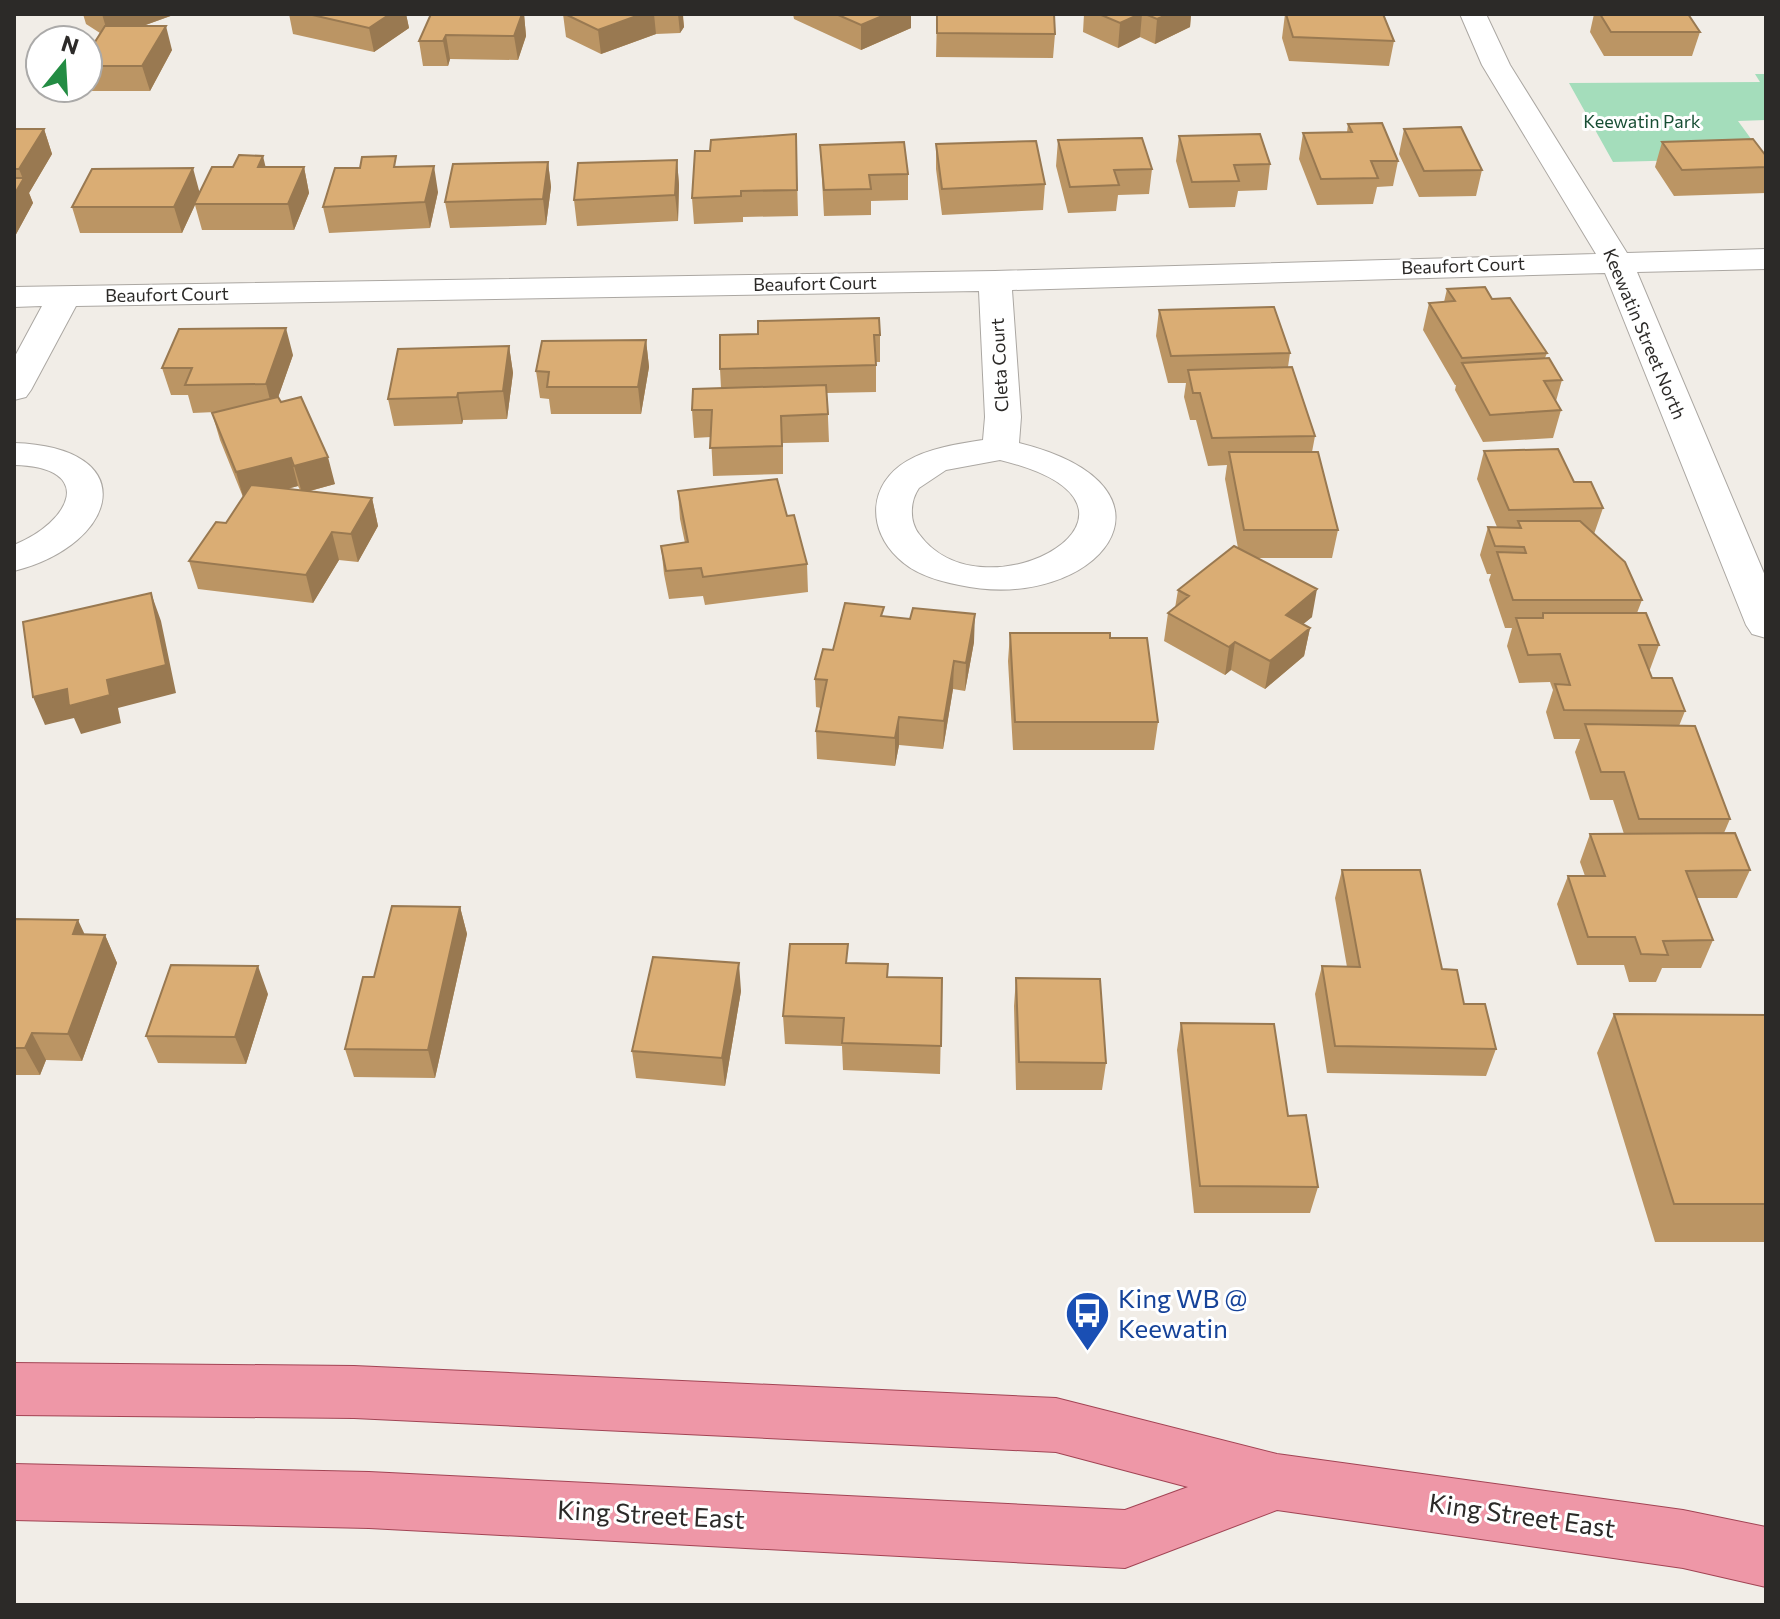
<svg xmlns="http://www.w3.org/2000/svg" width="1780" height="1619" viewBox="0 0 1780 1619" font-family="Commissioner,sans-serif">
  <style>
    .green { fill: #a4ddbb }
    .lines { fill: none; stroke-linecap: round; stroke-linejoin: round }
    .minor-casing { stroke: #aba7a2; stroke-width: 2 }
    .primary-casing { stroke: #a24454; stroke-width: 2 }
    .minor { fill: #fff; fill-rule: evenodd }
    .primary { fill: #ee97a7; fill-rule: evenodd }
    .wall { fill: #bb9564; fill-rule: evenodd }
    .shaded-wall { fill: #997951 }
    .building { fill: #daad74; stroke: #997951; stroke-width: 2 }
    .labels { text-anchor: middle; stroke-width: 6; stroke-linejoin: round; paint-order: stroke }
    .far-park-label { font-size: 18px; fill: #174d33; stroke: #fff }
    .far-street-label { font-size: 18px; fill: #2c2a28; stroke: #fff }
    .near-transit-label { font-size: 26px; fill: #164399; stroke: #fff; text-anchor: start }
    .near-street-label { font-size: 26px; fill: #2c2a28; stroke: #fff }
  </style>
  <rect width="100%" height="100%" fill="#f1ede7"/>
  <!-- green -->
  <path class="green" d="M1755 74H1766V120L1738 121 1765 158 1613 162 1569 83 1760 82Z"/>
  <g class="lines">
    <defs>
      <path id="minor" d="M1460 14H1486L1510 65 1627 253 1766 249V269L1637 272 1766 578V638L1752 634 1746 625 1605 273 1012 290 1021 417 1019 443C1199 488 1097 615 959 585 938 581 914 574 898 558 867 529 868 484 907 461 929 448 957 444 983 440L985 417 979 291 76 306 31 390 26 397 14 400V358L42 306 14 307V287L995 271 1596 254 1482 65ZM1000 460C1191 506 985 625 919 534 909 521 910 501 919 488L946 470Z
        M14 443C144 447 120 544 14 571V545C71 522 97 467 14 465Z"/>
      <path id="primary" d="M14 1363 354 1366 1056 1398 1277 1454 1683 1510 1766 1527V1587L1683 1568 1277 1510 1125 1568 369 1528 14 1520V1464L369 1472 1125 1510 1188 1487 1056 1452 354 1418 14 1415Z"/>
    </defs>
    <!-- minor casing -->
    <use href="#minor" class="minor-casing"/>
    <!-- primary casing -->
    <use href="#primary" class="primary-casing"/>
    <!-- minor -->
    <use href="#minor" class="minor"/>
    <!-- primary -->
    <use href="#primary" class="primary"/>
  </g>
  <!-- wall -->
  <path class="wall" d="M83 14H176L143 26 172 50 150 91H67L66 88H88V45H93L100 33 86 24Z
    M289 14H406L409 28 374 52 293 34Z
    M431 14H524L526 36 518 60 450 59 448 66H423L419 41Z
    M563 14H683L684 27 680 33 656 34 601 54 566 37Z
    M793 14H911V28L861 50 794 19Z
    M937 14 1055 34 1053 58 936 57Z
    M1084 14H1191L1190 27 1155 44 1140 37 1118 48 1083 32Z
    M1285 14 1394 41 1389 66 1289 61 1282 38Z
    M1594 14H1688L1700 32 1692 56H1604L1590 32Z
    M1348 124 1398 161 1393 186 1377 187 1373 204 1317 205 1299 159 1303 133 1347 132Z
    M14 129H44L52 154 29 193 33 203 14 238Z
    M1404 129 1482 170 1476 196 1419 197 1399 154Z
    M796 134 798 216 743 217V222L694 224 692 198 710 151Z
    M1179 136 1270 164 1267 190 1238 191 1235 207 1189 208 1176 161Z
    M1058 140 1152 169 1149 194 1118 195 1116 211 1068 213 1056 166Z
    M1662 142 1766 156V193L1674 196 1655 167Z
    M936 144 1045 184 1043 210 942 215 936 169Z
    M820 145 908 174V200L871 201V215L824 216Z
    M677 160 679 185 678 221 577 226 574 200Z
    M548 162 551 187 546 225 450 228 445 202Z
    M266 167H304L309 193 294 230H202L195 205 182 233H80L72 207 199 194Z
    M398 167 438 192 430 228 329 233 323 207Z
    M1447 289 1492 299 1547 353 1545 358 1562 380 1556 401 1561 410 1553 438 1483 442 1455 390 1456 385H1455L1423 330 1429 303 1444 302Z
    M1159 310 1290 353 1288 367 1315 436 1312 452 1338 530 1332 558H1257L1312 617 1303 624 1310 628 1304 656 1265 689 1231 670 1225 675 1164 641 1168 613 1175 608 1178 590 1238 548 1225 479 1227 465 1208 466 1196 420H1190L1184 397 1186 383H1168L1156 336Z
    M720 335H880V362H876V392L827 393 829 442 783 443V474L713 476 711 437 694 438 692 410 721 388 720 369Z
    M646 340 649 367 641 414H551L549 399 540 398 536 371Z
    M509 346 513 373 507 419 463 420 462 424 394 426 388 399Z
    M293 355 278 397 335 484 310 491 372 498 378 526 358 562 339 560 313 603 198 589 189 561 226 523 243 497 220 440 212 413 215 412 193 413 188 395H171L162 368ZM298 486 300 490 287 489Z
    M1484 451 1574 482 1603 508 1594 534 1642 600 1637 613 1659 645 1649 672 1652 678 1685 711 1679 726 1730 819 1724 833 1750 870 1737 898H1697L1713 940 1701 968H1662L1656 982H1629L1624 965H1577L1557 904 1568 876H1585L1580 862 1590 834H1624L1613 800H1590L1575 752 1580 739H1554L1546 712 1553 690 1550 682 1519 683 1507 646 1512 628H1505L1489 580 1491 574H1487L1480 555 1488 527H1497L1477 479Z
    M678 491 787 516 807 564 808 592 705 605 703 596 669 599 664 574 661 546 685 543 680 519Z
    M884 616 974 642 965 691 953 689 943 749 899 745 895 766 817 759 816 731 821 708 816 707 815 679 833 650Z
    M1010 633 1110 638 1158 722 1154 750H1013L1008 661Z
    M1342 870 1442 969 1464 1004 1496 1049 1486 1076 1327 1073 1315 994 1322 966 1347 967 1335 898Z
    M460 907 467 934 435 1078 354 1077 345 1049 374 977Z
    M14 919 85 935H105L117 963 82 1061 46 1060 40 1075H14Z
    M848 963 888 977 942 978 940 1074 843 1070 842 1046 785 1044 783 1016Z
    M1016 978 1106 1063 1102 1090H1016L1014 1006Z
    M741 991 725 1086 636 1078 632 1051Z
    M268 994 246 1064 158 1063 146 1036Z
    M1614 1014 1766 1015V1242H1655L1597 1053Z
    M1181 1023 1318 1187 1310 1213H1194L1177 1050Z"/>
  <!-- shaded-wall -->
  <path class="shaded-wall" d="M102 14H176L109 38Z
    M390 14H406L409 28 374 52 369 28Z
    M522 14H524L526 36 518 60 514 36Z
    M642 14H654L656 34 601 54 598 30Z
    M678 14H683V19L684 27 680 33Z
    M887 14H911V28L861 50V25Z
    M1140 14H1142L1140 37 1118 48 1120 23Z
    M1169 14H1191L1190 27 1155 44 1157 19Z
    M166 26 172 50 150 91 142 66Z
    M446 35 450 59 448 66 443 41Z
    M44 129 52 154 29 193 33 203 14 238V195L23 179 19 169Z
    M263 156 269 181 258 167Z
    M677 160 679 185 678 221 675 195Z
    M548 162 551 187 546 225 543 199Z
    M434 166 438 192 430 228 425 202Z
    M304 167 309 193 294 230 288 204Z
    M193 168 200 194 182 233 174 207Z
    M286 328 293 355 273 412 266 384Z
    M646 340 649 367 641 414 638 387Z
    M509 346 513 373 507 419 503 391Z
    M458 393 463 420 462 424 457 397Z
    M328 457 335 484 302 493 294 466Z
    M291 458 298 486 244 500 236 472Z
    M372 498 378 526 358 562 351 534Z
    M332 532 339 560 313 603 306 575Z
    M1317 589 1312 617 1280 643 1286 615Z
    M151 593 161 621 176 693 118 708 121 723 81 734 74 718 45 725 33 697 107 680Z
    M975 614 974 642 965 691 966 663Z
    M1310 628 1304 656 1265 689 1270 661Z
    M1235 642 1231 670 1225 675 1229 647Z
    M954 661 953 689 943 749 944 721Z
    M899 717V745L895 766V738Z
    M460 907 467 934 435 1078 428 1050Z
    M78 920 91 948 73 934Z
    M105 935 117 963 82 1061 68 1034Z
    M739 963 741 991 725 1086 722 1058Z
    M258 966 268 994 246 1064 235 1037Z
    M32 1033 46 1060 40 1075 25 1048Z"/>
  <!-- building -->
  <path class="building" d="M308 14H390L369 28Z
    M431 14H522L514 36 446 35 443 41H419Z
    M565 14H642L598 30Z
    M836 14H887L861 25Z
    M937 14H1054L1055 34 937 33Z
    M1099 14H1140L1120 23Z
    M1145 14H1169L1157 19Z
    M1286 14H1383L1394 41 1293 37Z
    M1600 14H1688L1700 32H1611Z
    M105 26H166L142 66H88V45H93Z
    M1382 123 1398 161H1371L1378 178 1321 179 1303 133 1352 132 1348 124Z
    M1461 127 1482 170 1424 171 1404 129Z
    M14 129H44L19 169H14Z
    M796 134 797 190 741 191V196L692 198 695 151H710L711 140Z
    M1260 134 1270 164 1234 165 1239 181 1192 182 1179 136Z
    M1142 138 1152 169 1114 170 1119 185 1070 187 1058 140Z
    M1753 139 1766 156V167L1682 170 1662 142Z
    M1036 141 1045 184 942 189 936 144Z
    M904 142 908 174 869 175 871 189 824 190 820 145Z
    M239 155 263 156 258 167H304L288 204H194L212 167H233Z
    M396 156 394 167 434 166 425 202 323 207 335 168H360L362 157Z
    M677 160 675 195 574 200 578 163Z
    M548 162 543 199 445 202 453 164Z
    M193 168 174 207H72L92 169Z
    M14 178H24L14 195Z
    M1485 287 1492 299 1510 298 1547 353 1462 358 1429 303 1455 301 1447 289Z
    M1274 307 1290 353 1171 356 1159 310Z
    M879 318 880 335H874L876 365 720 369V335L758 334V321Z
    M286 328 266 384 185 385 192 368H162L179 329Z
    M646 340 638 387H547L549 372 536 371 542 341Z
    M509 346 503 391 458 393 457 397 388 399 398 349Z
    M1549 358 1562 380 1544 381 1561 410 1490 415 1462 363Z
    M1292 367 1315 436 1212 438 1200 393H1193L1188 370Z
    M826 385 828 414 781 416 782 446 710 448 712 410H692L693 389Z
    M278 397 281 402 301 397 328 457 294 466 291 458 236 472 212 413Z
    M1558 449 1574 482H1591L1603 508 1509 510 1484 451Z
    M1229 452H1318L1338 530H1244Z
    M777 479 787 516 794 515 807 564 703 577 701 568 666 571 661 546 688 542 678 491Z
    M251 485 372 498 351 534 332 532 306 575 189 561 216 522 226 523Z
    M1518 521H1580L1625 562 1642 600H1513L1497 552 1526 553 1524 547 1495 546 1488 527 1521 528Z
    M1234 546 1317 589 1286 615 1310 628 1270 661 1235 642 1229 647 1168 613 1189 596 1178 590Z
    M151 593 166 665 107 680 110 695 69 706 67 689 33 697 23 622Z
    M845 603 884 607 881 616 910 619 913 608 975 614 966 663 954 661 944 721 899 717 895 738 816 731 827 680 815 679 823 649 833 650Z
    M1543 613H1646L1659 645H1639L1652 678H1672L1685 711 1564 710 1555 684 1570 685 1560 654 1528 655 1516 618H1543Z
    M1010 633H1110V638H1147L1158 722H1015Z
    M1585 724 1695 726 1730 819H1639L1624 772H1601Z
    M1735 833 1750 870 1686 871 1713 940 1663 941 1668 955 1641 954 1635 937H1588L1568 876H1605L1590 834Z
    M1342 870H1420L1442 969 1457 970 1464 1004H1485L1496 1049 1335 1046 1322 966 1360 967Z
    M392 906 460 907 428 1050 345 1049 363 977H374Z
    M14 919 78 920 73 934 105 935 68 1034 32 1033 25 1048H14Z
    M790 944H848L846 963 888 964 887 977 942 978 941 1046 842 1043 844 1018 783 1016Z
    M653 957 739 963 722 1058 632 1051Z
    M171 965 258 966 235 1037 146 1036Z
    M1016 978 1100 979 1106 1063 1019 1062Z
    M1614 1014 1766 1015V1204H1674Z
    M1181 1023 1274 1024 1288 1116 1306 1115 1318 1187 1200 1186Z"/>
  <!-- icons -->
  <defs>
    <symbol id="bus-pin" viewBox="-11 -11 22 30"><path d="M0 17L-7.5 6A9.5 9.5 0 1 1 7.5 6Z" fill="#1a4fb4" stroke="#fff"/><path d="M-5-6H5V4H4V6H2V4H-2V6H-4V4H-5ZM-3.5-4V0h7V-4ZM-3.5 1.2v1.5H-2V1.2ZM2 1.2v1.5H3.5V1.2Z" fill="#fff"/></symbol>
  </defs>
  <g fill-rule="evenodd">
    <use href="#bus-pin" x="1062" y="1288" width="51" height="69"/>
  </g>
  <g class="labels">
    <!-- far-park labels -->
    <g class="far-park-label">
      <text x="1642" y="128">Keewatin Park</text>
    </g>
    <!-- far-street labels -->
    <g class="far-street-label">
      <text transform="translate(1463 266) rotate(-2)" y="6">Beaufort Court</text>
      <text transform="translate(815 284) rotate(-1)" y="6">Beaufort Court</text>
      <text transform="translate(167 295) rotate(-1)" y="6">Beaufort Court</text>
      <text transform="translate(1644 334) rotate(67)" y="6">Keewatin Street North</text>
      <text transform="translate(1000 365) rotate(-93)" y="6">Cleta Court</text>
    </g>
    <!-- near-transit labels -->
    <g class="near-transit-label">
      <text x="1118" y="1308">King WB @<tspan x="1118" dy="30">Keewatin</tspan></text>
    </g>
    <!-- near-street labels -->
    <g class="near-street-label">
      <text transform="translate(651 1515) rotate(3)" y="9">King Street East</text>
      <text transform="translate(1522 1516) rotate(8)" y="9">King Street East</text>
    </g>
  </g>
  <!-- border -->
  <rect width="1780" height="1619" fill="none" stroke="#2c2a28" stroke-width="32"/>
  <!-- north arrow -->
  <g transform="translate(64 64) rotate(18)"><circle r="38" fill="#ffffff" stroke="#abaaa9" stroke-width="2"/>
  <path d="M0-6L14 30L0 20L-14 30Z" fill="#238c43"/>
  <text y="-12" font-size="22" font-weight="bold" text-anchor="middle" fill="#2c2a28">N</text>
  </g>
</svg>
